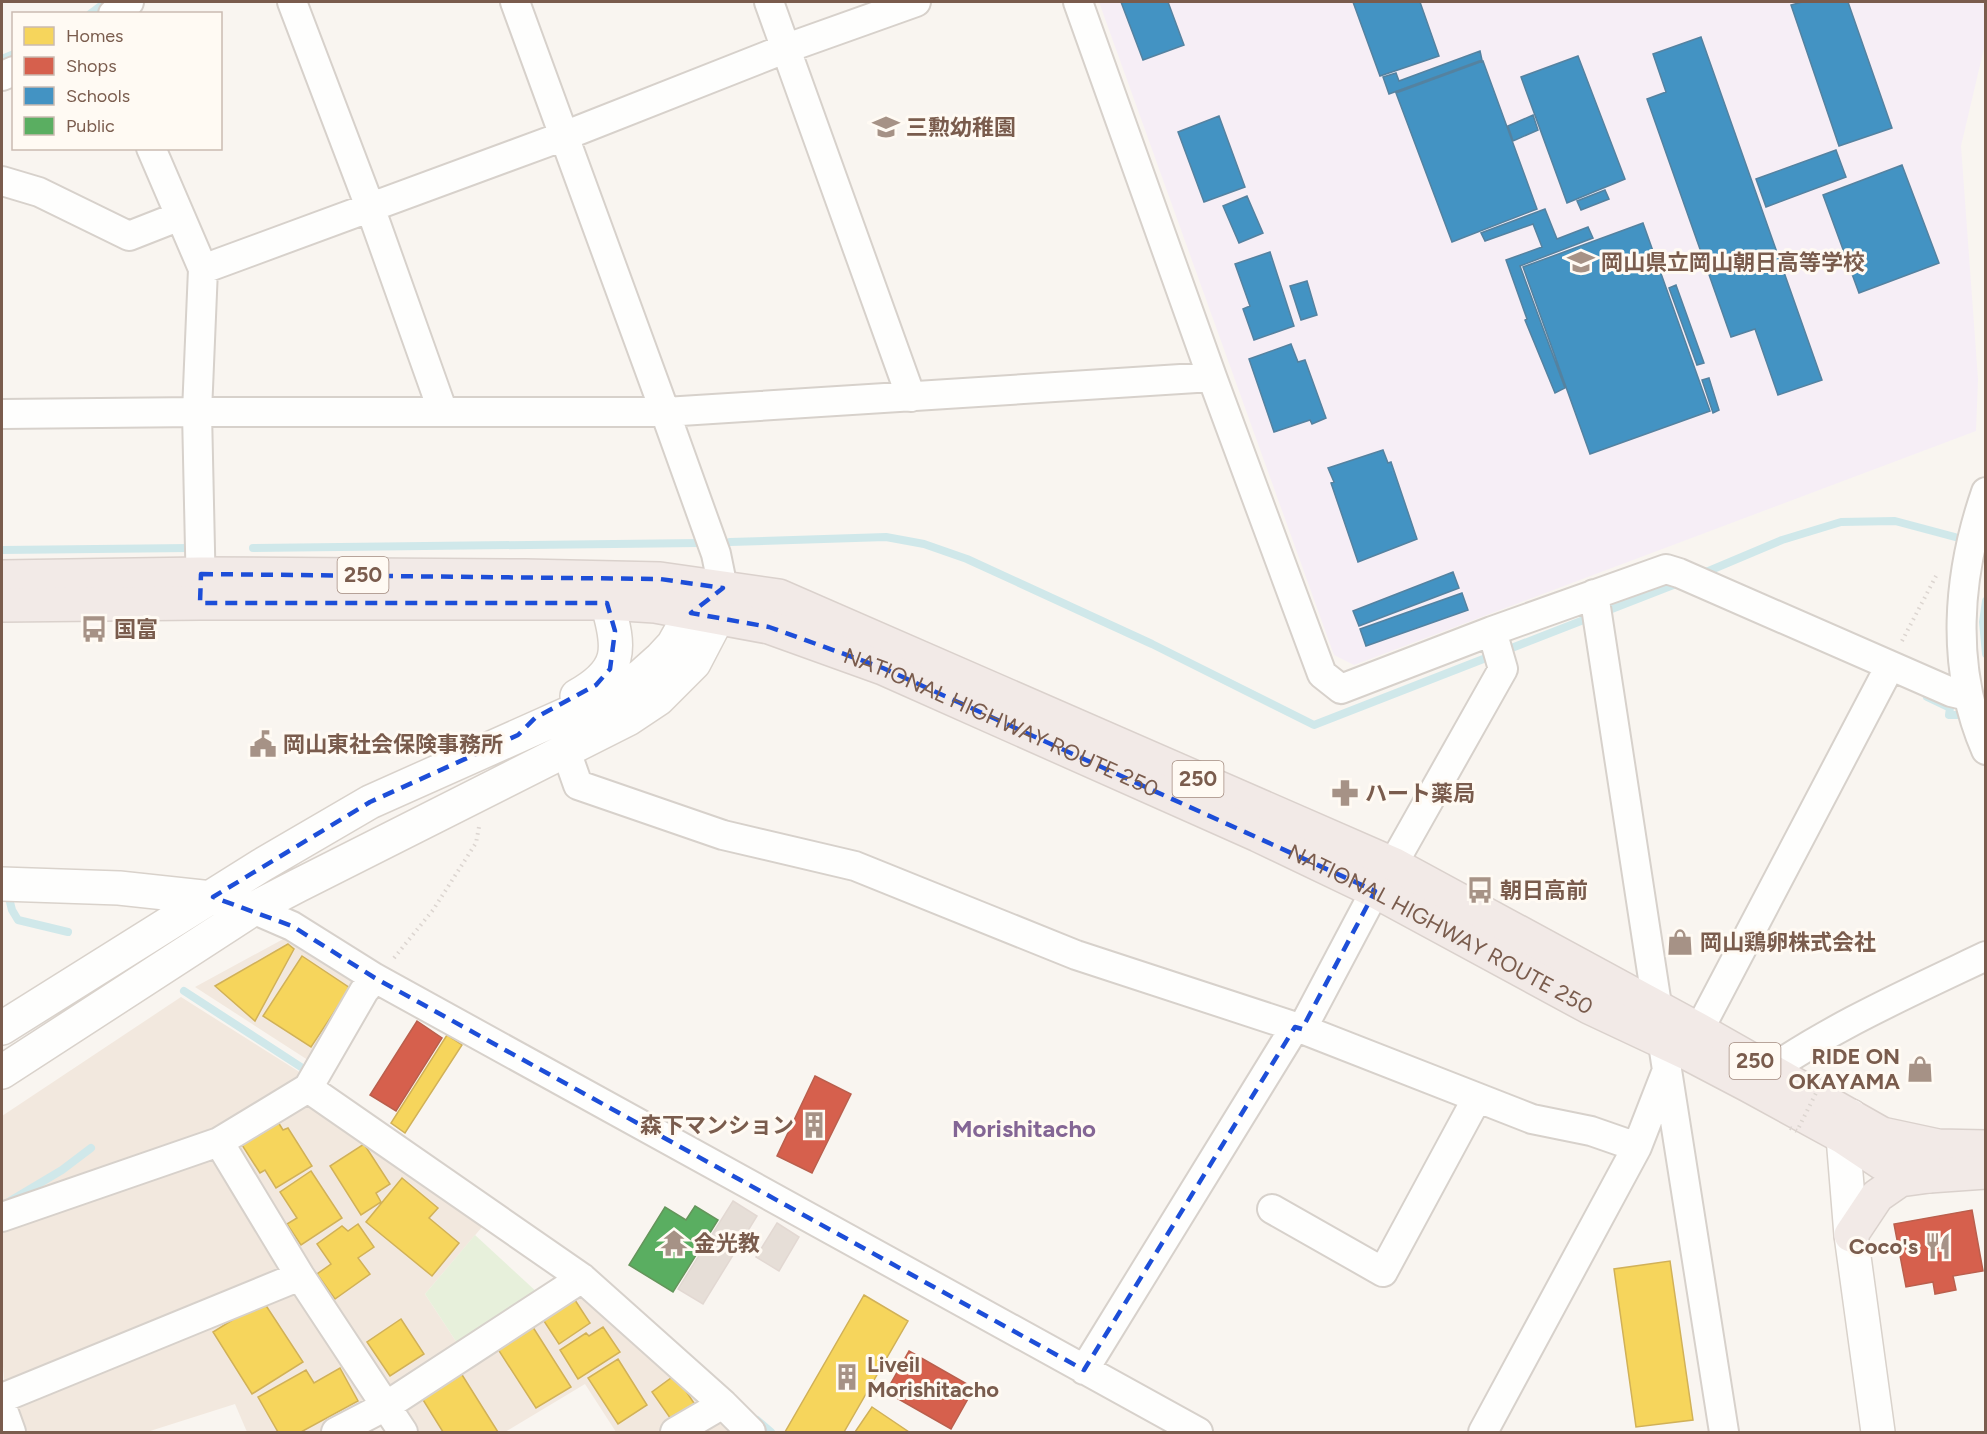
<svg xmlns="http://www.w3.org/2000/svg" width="1987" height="1434" viewBox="0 0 1987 1434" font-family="Figtree,'Noto Sans JP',sans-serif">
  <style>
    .residential { fill: #f2e8de }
    .education { fill: #f6eef6 }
    .green { fill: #e7f0db }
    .homes { fill: #f6d55c; stroke: #d1b158; stroke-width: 1.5 }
    .shops { fill: #d6604d; stroke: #ba5f4d; stroke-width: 1.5 }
    .schools { fill: #4393c3; stroke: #5482a0; stroke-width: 1.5 }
    .public { fill: #5aae61; stroke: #64955b; stroke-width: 1.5 }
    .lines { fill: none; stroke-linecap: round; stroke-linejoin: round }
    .stream { stroke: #d0e8ea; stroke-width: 8 }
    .building { fill: #e6ded7; stroke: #e2d8d2; stroke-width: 1.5 }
    .street-casing { stroke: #d7d1cb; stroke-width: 32 }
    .secondary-casing { stroke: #d9d2cb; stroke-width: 36 }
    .highway-casing { stroke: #dad1cc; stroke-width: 36 }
    .path { stroke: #dcd5d0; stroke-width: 4; stroke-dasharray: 1.5 4.5; stroke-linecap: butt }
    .street { stroke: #fefefd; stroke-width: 28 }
    .secondary { stroke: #fefefd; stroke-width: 33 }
    .highway { stroke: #f2eae7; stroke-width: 33 }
    .path-bridge { stroke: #dcd5d0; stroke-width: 4; stroke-dasharray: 1.5 4.5; stroke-linecap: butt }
    .marked { fill: none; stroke: #1d4ed8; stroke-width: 4.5; stroke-dasharray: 12 8; stroke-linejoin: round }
    .labels { text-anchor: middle; stroke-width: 6; stroke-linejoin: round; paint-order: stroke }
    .shield { fill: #fffaf3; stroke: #a28b7f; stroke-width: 1.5 }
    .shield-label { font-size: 21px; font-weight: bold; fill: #7a5c4d }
    .poi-label { font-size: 22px; font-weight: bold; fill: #7a5c4d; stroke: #fffaf3; text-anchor: start }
    .street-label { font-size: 22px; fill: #7a5c4d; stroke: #fffaf3 }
    .neighbourhood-label { font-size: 24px; font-weight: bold; fill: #846695; stroke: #fffaf3 }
  </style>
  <rect width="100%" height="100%" fill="#f9f5f0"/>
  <!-- residential -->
  <path class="residential" d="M287 937 359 977 311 1062 195 987Z
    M181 997 301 1073 297 1084 219 1136 2 1211V1116Z
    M306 1096 488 1220 425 1294 459 1346 388 1392 235 1153 236 1141Z
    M209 1151 290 1273 5 1388 2 1355V1223Z
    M583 1283 714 1402 664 1432H616L585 1384 505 1432H414L396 1404Z
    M297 1284 373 1404 322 1432H247L235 1404 147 1432H21L9 1401Z
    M719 1411 742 1432H683Z"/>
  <!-- education -->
  <path class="education" d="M1099 2H1985V44L1961 146 1978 379 1976 431 1354 665 1334 655Z"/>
  <!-- green -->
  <path class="green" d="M475 1235 539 1294 459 1346 425 1294Z"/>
  <!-- homes -->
  <path class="homes" d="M288 944 294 949 255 1021 215 986Z
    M302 956 350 988 311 1047 263 1016Z
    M447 1035 462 1045 405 1133 391 1123Z
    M278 1122 283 1130 288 1128 312 1166 276 1188 265 1170 260 1173 242 1145Z
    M364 1144 390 1184 376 1193 381 1202 361 1215 330 1166Z
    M311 1171 342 1218 301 1245 287 1224 297 1218 280 1192Z
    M402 1178 438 1208 429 1218 459 1243 432 1276 366 1222Z
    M358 1224 374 1247 358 1258 370 1274 335 1299 317 1274 331 1264 317 1244 342 1226 348 1231Z
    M1670 1261 1693 1420 1636 1427 1614 1269Z
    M571 1294 590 1323 559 1344 540 1315Z
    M864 1295 908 1321 844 1432H785Z
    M263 1301 303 1362 252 1394 213 1332Z
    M401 1319 424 1354 390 1376 367 1342Z
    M529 1321 571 1387 536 1408 494 1343Z
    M603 1327 620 1352 578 1379 560 1350 586 1333 589 1336Z
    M618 1359 647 1405 618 1424 588 1378Z
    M340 1368 358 1401 301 1432H278L258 1397 306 1370 314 1383Z
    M459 1370 498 1432H443L420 1395Z
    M675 1375 696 1406 673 1422 652 1392Z
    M872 1407 909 1432H855Z"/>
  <!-- shops -->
  <path class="shops" d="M417 1021 442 1038 396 1111 370 1095Z
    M815 1076 851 1094 812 1173 777 1156Z
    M1972 1210 1983 1271 1953 1276 1956 1290 1935 1294 1933 1282 1906 1287 1894 1224Z
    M909 1351 974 1388 951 1429 886 1392Z"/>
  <!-- schools -->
  <path class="schools" d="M1121 2H1168L1184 45 1143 60Z
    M1353 2H1420L1439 56 1380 76Z
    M1802 2H1848L1892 128 1839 146 1791 5Z
    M1701 37 1822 380 1778 395 1755 329 1731 337 1647 99 1666 92 1653 54Z
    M1480 51 1482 60 1389 94 1383 77 1396 73 1399 81Z
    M1578 56 1625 179 1567 203 1521 77Z
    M1483 61 1537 209 1452 242 1396 93Z
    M1533 115 1538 130 1513 141 1508 126Z
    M1219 116 1245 187 1204 202 1178 132Z
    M1836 150 1846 177 1766 207 1756 179Z
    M1902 165 1939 263 1859 293 1823 195Z
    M1605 190 1609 199 1581 210 1577 201Z
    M1247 196 1263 233 1239 243 1223 206Z
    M1545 209 1557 239 1588 227 1593 238 1520 266 1565 388 1555 393 1525 320 1527 319 1506 260 1542 247 1533 224 1485 241 1481 233Z
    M1643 223 1710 411 1590 454 1523 267Z
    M1270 252 1294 326 1254 340 1243 309 1250 306 1235 264Z
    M1307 281 1317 315 1301 320 1290 286Z
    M1676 285 1704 363 1697 365 1669 288Z
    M1291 344 1298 362 1305 360 1326 418 1312 424 1310 420 1274 432 1249 359Z
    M1709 378 1719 410 1713 413 1702 380Z
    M1383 450 1388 463 1391 462 1417 539 1358 562 1331 483 1334 482 1328 468Z
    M1453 572 1459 588 1359 626 1353 611Z
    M1462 593 1468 610 1366 646 1360 629Z"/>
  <!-- public -->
  <path class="public" d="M695 1206 718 1220 673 1292 629 1265 665 1207 686 1220Z"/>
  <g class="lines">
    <!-- stream -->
    <path class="stream" d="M90 14 106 2
      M2 59 14 54
      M730 542 886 537 924 544 967 559 1152 644 1314 725 1681 582
      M253 548 699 543
      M2 550 189 548
      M1699 575 1782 540 1841 522 1895 521 1955 537
      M1986 601 1983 622 1986 654
      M1927 697 1950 708 1949 715H1959
      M9 898 12 910 18 920 68 932
      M184 991 304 1069
      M10 1201 62 1170 91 1148
      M757 1420 771 1432"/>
  </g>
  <!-- building -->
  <path class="building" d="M733 1201 757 1216 703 1304 678 1289Z
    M777 1223 799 1237 779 1271 756 1257Z"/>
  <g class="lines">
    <defs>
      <path id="street" d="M292 2 370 207 443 412
        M515 2 665 412 716 554 723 588
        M769 2 911 397
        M1078 2 1212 377 1322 674 1341 689 1492 631 1666 569 1679 573 1951 692 1968 696
        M113 14 129 2
        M2 76 14 71
        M151 148 203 269 197 412 201 595
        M2 181 39 192 129 236 180 216
        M203 269 564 136 787 48 916 2
        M2 414 197 412H665L1212 377
        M1986 492C1957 576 1950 667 1986 750
        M566 751 578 785 723 835 855 866 1076 955 1302 1029 1532 1119 1591 1131 1637 1147 1667 1070 1594 594
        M1393 864 1503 669 1492 631
        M253 909 292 926 375 978 1198 1432
        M1302 1029 1375 891
        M1689 1049 1890 666
        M1667 1070 1724 1432
        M1753 1082C1825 1030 1906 994 1986 956
        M308 1088 582 1278 723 1404 751 1432
        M219 1142 300 1276 403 1432
        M1272 1209 1383 1272 1477 1098
        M2 1217 219 1142 308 1088 364 991 375 978
        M1084 1370 1295 1027
        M2 1398 300 1276
        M2 1407 11 1432
        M336 1432 386 1406 582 1278
        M675 1432 723 1404
        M1483 1432 1637 1147"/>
      <path id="secondary" d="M577 696C622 671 621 649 607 603
        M2 884 119 888 221 899
        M2 1028 262 865 370 802 623 689 642 675 661 658 673 645 691 613 712 596
        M2 1072 253 909 297 886 628 719 658 699 694 663 718 617 723 589
        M1851 1116 1843 1137 1851 1235 1878 1432"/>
      <g id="highway">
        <path d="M2 577 201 574 525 576 660 579 779 596 1393 864 1699 1030 1882 1134 1938 1146 1986 1147"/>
        <path id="s1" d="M2 605 200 603H607L655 606 769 627 883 668 1258 835 1375 891 1589 1007 1687 1053 1748 1085 1843 1137 1882 1163 1929 1176 1986 1172"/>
        <path d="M1851 1235 1877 1196 1900 1180 1929 1176"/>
      </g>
    </defs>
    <!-- street casing -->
    <use href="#street" class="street-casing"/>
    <!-- secondary casing -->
    <use href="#secondary" class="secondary-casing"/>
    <!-- highway casing -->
    <use href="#highway" class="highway-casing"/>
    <!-- path -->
    <path class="path" d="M1902 641 1936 576
      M394 958 433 910 476 843 479 827"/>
    <!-- street -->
    <use href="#street" class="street"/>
    <!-- secondary -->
    <use href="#secondary" class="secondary"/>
    <!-- highway -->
    <use href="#highway" class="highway"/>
    <!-- path-bridge -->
    <path class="path-bridge" d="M1790 1128 1797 1131 1824 1077 1830 1079"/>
  </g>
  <!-- marked area -->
  <path class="marked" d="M201 574 660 579 723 588 691 613 769 627 883 668 1375 891 1302 1029 1295 1027 1084 1370 375 978 292 926 213 897 370 802 518 735 535 718 596 685 610 669 615 631 607 603H200Z"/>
  <!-- icons -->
  <defs>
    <symbol id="school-bare" viewBox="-9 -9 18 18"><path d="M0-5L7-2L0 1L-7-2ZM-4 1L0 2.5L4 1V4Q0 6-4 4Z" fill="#a69286" stroke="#fffaf3" stroke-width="2.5" paint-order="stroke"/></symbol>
    <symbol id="bus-bare" viewBox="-9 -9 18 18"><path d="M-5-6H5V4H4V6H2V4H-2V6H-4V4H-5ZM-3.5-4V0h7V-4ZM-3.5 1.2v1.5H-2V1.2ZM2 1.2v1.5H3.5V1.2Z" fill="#a69286" stroke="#fffaf3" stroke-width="2.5" paint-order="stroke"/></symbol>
    <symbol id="civic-bare" viewBox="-9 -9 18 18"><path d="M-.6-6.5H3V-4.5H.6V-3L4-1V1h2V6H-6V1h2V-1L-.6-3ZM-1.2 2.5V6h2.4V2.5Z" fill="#a69286" stroke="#fffaf3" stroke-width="2.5" paint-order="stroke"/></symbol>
    <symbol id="pharmacy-bare" viewBox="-9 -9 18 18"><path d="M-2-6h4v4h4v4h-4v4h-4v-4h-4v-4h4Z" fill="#a69286" stroke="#fffaf3" stroke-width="2.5" paint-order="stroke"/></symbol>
    <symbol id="shop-bare" viewBox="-9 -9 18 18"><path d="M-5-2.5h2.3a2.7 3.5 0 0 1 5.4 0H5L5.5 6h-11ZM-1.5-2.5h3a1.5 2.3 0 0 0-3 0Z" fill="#a69286" stroke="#fffaf3" stroke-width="2.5" paint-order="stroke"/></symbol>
    <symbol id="building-bare" viewBox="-9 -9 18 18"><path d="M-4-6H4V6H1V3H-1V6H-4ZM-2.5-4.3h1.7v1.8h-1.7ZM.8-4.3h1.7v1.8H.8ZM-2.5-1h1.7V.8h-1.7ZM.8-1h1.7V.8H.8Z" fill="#a69286" stroke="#fffaf3" stroke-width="2.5" paint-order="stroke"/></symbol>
    <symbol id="temple-bare" viewBox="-9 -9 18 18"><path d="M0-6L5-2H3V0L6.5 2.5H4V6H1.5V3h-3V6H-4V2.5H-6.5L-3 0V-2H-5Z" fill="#a69286" stroke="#fffaf3" stroke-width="2.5" paint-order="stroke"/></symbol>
    <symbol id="restaurant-bare" viewBox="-9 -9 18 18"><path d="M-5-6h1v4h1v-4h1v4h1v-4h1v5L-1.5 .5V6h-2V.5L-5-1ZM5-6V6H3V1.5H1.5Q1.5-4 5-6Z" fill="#a69286" stroke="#fffaf3" stroke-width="2.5" paint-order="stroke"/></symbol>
  </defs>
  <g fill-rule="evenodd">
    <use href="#school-bare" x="867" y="108" width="38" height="38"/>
    <use href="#school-bare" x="1562" y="243" width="38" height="38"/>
    <use href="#bus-bare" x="75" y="610" width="38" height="38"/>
    <use href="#civic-bare" x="244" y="725" width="38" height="38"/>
    <use href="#pharmacy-bare" x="1326" y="774" width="38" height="38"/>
    <use href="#bus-bare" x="1461" y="871" width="38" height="38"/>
    <use href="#shop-bare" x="1661" y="923" width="38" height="38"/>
    <use href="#shop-bare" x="1901" y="1050" width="38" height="38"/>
    <use href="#building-bare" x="795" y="1106" width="38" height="38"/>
    <use href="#temple-bare" x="655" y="1224" width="38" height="38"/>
    <use href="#restaurant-bare" x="1919" y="1227" width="38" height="38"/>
    <use href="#building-bare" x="828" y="1358" width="38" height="38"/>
  </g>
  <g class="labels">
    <!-- shield labels -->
    <g class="shield">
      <rect x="337.5" y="557" width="51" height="36" rx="4.5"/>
      <rect x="1172.5" y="761" width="51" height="36" rx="4.5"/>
      <rect x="1729.5" y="1043" width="51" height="36" rx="4.5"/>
    </g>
    <g class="shield-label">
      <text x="363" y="582">250</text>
      <text x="1198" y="786">250</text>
      <text x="1755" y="1068">250</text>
    </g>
    <!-- poi labels -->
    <g class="poi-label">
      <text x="906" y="135">三勲幼稚園</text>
      <text x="1601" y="270">岡山県立岡山朝日高等学校</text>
      <text x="114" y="637">国富</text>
      <text x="283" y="752">岡山東社会保険事務所</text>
      <text x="1365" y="801">ハート薬局</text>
      <text x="1500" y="898">朝日高前</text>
      <text x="1700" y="950">岡山鶏卵株式会社</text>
      <text x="1900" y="1064" text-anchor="end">RIDE ON<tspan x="1900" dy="25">OKAYAMA</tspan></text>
      <text x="794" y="1133" text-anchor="end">森下マンション</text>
      <text x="694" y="1251">金光教</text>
      <text x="1918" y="1254" text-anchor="end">Coco's</text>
      <text x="867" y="1372">Liveil<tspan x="867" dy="25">Morishitacho</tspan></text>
    </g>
    <!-- street labels -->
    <g class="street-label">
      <text dy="8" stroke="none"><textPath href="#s1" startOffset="1020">NATIONAL HIGHWAY ROUTE 250</textPath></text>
      <text dy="8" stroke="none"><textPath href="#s1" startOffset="1506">NATIONAL HIGHWAY ROUTE 250</textPath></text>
    </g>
    <!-- neighbourhood labels -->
    <g class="neighbourhood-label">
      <text x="1024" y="1137">Morishitacho</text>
    </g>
  </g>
  <!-- border -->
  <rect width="1987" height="1434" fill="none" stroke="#7a5c4d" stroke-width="6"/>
  <!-- legend -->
  <rect x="12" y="12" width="210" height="138" fill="#fffaf3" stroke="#cabbb1" stroke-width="1.5"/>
  <rect x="24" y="27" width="30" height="18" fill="#f6d55c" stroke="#cabbb1" stroke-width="1.5"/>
  <text x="66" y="42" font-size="18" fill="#7a5c4d">Homes</text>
  <rect x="24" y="57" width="30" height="18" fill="#d6604d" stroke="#cabbb1" stroke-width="1.5"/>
  <text x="66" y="72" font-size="18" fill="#7a5c4d">Shops</text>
  <rect x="24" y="87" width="30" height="18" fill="#4393c3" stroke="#cabbb1" stroke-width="1.5"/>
  <text x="66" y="102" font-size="18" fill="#7a5c4d">Schools</text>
  <rect x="24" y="117" width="30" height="18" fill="#5aae61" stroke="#cabbb1" stroke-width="1.5"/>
  <text x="66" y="132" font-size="18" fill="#7a5c4d">Public</text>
</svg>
